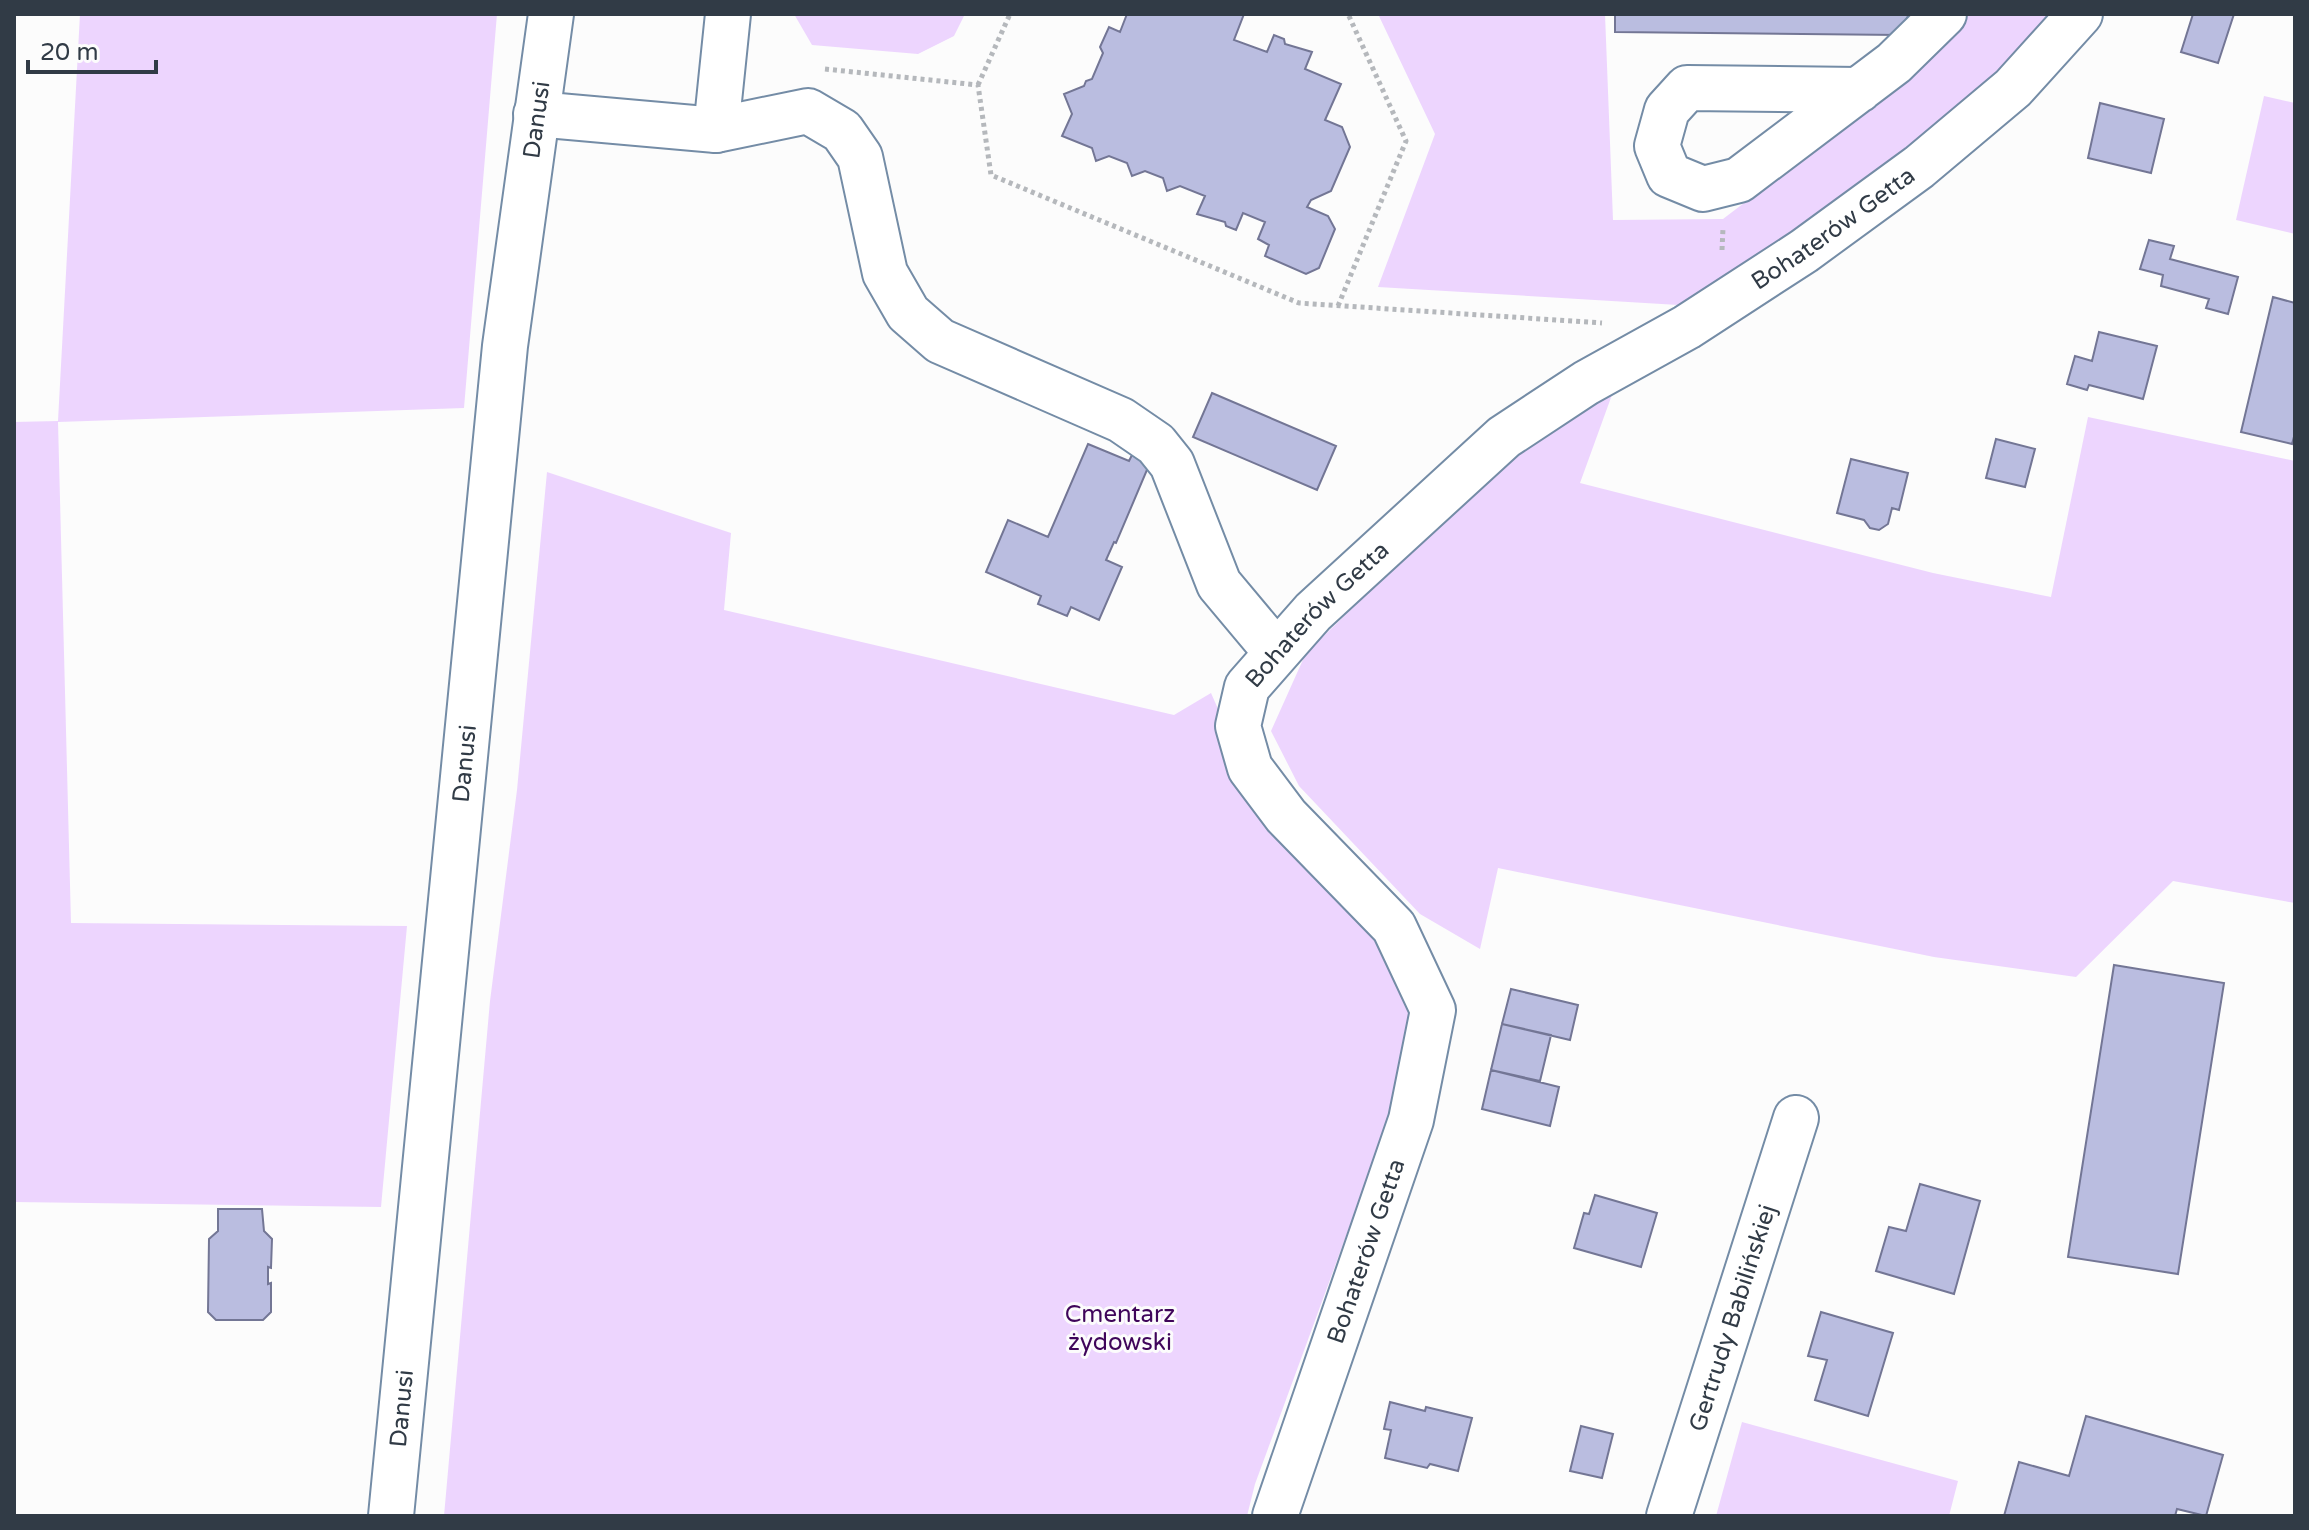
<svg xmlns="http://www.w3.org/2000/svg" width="2309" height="1530" viewBox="0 0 2309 1530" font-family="'Varela Round',sans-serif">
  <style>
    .green { fill: #edd5fe }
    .building { fill: #babde0; stroke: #737695; stroke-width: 2 }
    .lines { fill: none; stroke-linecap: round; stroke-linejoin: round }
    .minor-casing { stroke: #748ca6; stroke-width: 48 }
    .path { stroke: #b5b8bc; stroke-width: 5; stroke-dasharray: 4 4; stroke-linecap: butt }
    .minor { stroke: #fff; stroke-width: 44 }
    .labels { text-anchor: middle; stroke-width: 6; stroke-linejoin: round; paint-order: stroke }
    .street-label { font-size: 24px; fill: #313b46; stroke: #fcfcfc }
    .park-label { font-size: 24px; fill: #3f055a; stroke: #fcfcfc }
  </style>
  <rect width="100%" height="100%" fill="#fcfcfc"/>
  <!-- green -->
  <path class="green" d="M80 14H497L464 408 58 422 71 923 407 926 381 1207 14 1202V422L58 421Z
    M794 14H965L954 36 918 54 812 45Z
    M1378 14H1605L1613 220 1723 219 1870 107 1957 28 1967 14H2062L2002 80 1695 306 1378 287 1435 134Z
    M2264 96 2295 103V234L2236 220Z
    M1617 381 1580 483 1933 573 2051 597 2088 417 2295 461V903L2173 881 2076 977 1934 957 1498 868 1480 949 1420 914 1299 786 1271 731 1306 653 1506 460Z
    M547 472 731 533 724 610 1174 715 1211 693 1273 833 1378 931 1414 1007 1393 1108 1255 1484 1247 1516H444L490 1001 517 790Z
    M1742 1422 1958 1481 1949 1516H1716Z"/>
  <!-- building -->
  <path class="building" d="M1127 14H1244L1234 40 1267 52 1274 35 1284 39 1285 44 1312 52 1305 69 1341 84 1325 120 1342 127 1350 147 1331 191 1311 200 1307 207 1328 216 1335 229 1319 268 1306 274 1265 256 1269 245 1258 239 1265 222 1243 213 1236 230 1226 226 1225 222 1197 214 1205 196 1180 186 1167 191 1163 178 1145 171 1132 176 1127 163 1109 156 1096 161 1092 148 1062 136 1072 114 1064 94 1084 86 1086 81 1092 79 1103 53 1100 47 1109 27 1120 32Z
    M1615 14H1909L1899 35 1615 32Z
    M2193 14H2234L2218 63 2181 52Z
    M2100 103 2164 119 2151 173 2088 158Z
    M2149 240 2174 246 2170 259 2238 277 2228 314 2206 308 2209 299 2161 286 2163 275 2140 269Z
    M2273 297 2295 303V433L2292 444 2241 432Z
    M2099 332 2157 346 2143 399 2089 385 2087 390 2067 384 2075 356 2092 361Z
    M1212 393 1336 446 1317 490 1193 437Z
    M1996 439 2035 449 2025 487 1986 478Z
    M1088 444 1129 461 1134 451 1152 458 1116 543 1114 542 1106 560 1122 567 1099 620 1071 607 1067 616 1038 604 1041 596 986 572 1008 520 1048 537Z
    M1851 459 1908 473 1899 510 1892 508 1888 524 1879 530 1870 528 1864 520 1837 513Z
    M2114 965 2224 983 2178 1274 2068 1257Z
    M1511 989 1578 1005 1570 1040 1502 1024Z
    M1502 1024 1551 1035 1540 1081 1491 1070Z
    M1491 1070 1559 1087 1550 1126 1482 1109Z
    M1920 1184 1980 1201 1954 1294 1876 1271 1889 1227 1906 1231Z
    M1595 1195 1657 1213 1641 1267 1574 1248 1584 1213 1589 1214Z
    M218 1209H262L264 1231 272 1239 271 1268 268 1267V1284L271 1283V1312L263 1320H216L208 1312 209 1239 218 1231Z
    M1821 1312 1893 1333 1868 1416 1815 1400 1827 1360 1808 1356Z
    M1390 1402 1425 1411 1426 1407 1472 1418 1458 1471 1430 1464 1427 1468 1385 1458 1391 1430 1384 1429Z
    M2086 1416 2223 1455 2206 1516 2177 1509 2175 1516H2004L2019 1462 2069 1476Z
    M1581 1426 1613 1434 1602 1478 1570 1471Z"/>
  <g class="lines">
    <defs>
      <g id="minor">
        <path d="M1859 90 1687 88 1667 110 1657 146 1669 175 1703 189 1739 180 1894 63 1944 14"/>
        <path d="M536 114 716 130 808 111 842 131 860 157 885 273 908 313 940 341 1121 420 1156 444 1172 464 1219 584 1276 652"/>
        <path d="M716 130 728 14"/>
        <path id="s1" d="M391 1516 505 346 551 14"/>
        <path id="s2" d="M1275 1516 1411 1120 1433 1010 1394 927 1286 816 1250 768 1238 726 1247 687 1313 612 1504 437 1586 383 1687 327 1804 251 1919 167 2013 88 2080 14"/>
        <path id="s3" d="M1669 1516 1796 1118"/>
      </g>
    </defs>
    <!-- minor casing -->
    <use href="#minor" class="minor-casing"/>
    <!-- path -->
    <path class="path" d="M825 69 978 85 991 175 1299 303 1602 323
      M978 85 1010 14
      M1722 250 1723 228
      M1338 306 1406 141 1348 14"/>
    <!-- minor -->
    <use href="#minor" class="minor"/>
  </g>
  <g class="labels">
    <!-- street labels -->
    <g class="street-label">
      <text dy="8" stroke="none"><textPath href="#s1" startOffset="1404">Danusi</textPath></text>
      <text dy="8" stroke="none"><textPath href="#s2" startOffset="1670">Bohaterów Getta</textPath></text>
      <text dy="8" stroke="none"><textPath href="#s2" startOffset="1022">Bohaterów Getta</textPath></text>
      <text dy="8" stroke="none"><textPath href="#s1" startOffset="756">Danusi</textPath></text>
      <text dy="8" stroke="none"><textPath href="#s2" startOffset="280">Bohaterów Getta</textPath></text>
      <text dy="8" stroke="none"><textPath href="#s3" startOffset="208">Gertrudy Babilińskiej</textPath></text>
      <text dy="8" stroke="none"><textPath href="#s1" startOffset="108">Danusi</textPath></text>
    </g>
    <!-- park labels -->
    <g class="park-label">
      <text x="1120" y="1322">Cmentarz<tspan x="1120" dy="28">żydowski</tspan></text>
    </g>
  </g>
  <!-- border -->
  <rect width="2309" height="1530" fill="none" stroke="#313b46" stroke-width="32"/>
  <!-- scale -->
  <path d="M28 60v12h128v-12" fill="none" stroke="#313b46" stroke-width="4"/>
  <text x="40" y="60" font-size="24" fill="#313b46" stroke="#fcfcfc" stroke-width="6" paint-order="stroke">20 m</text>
</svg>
